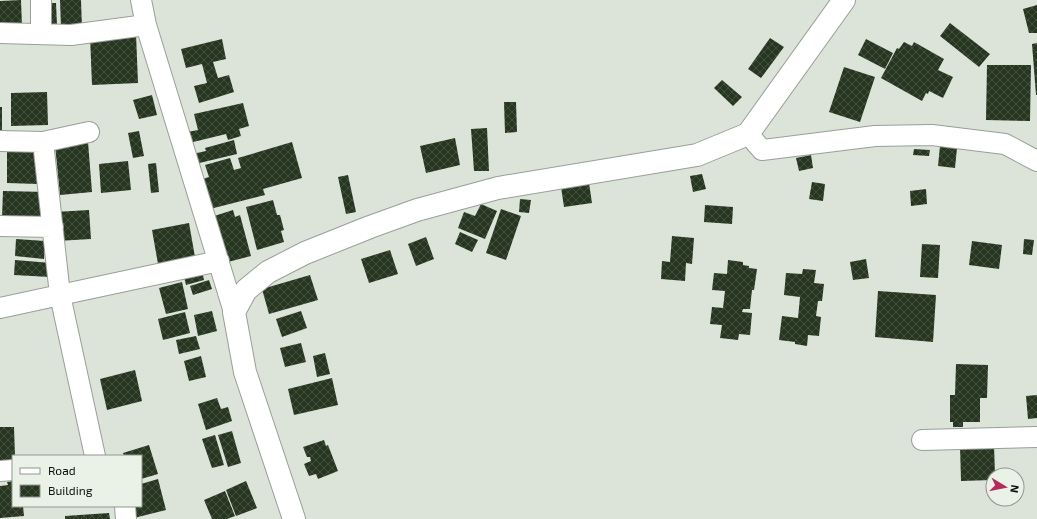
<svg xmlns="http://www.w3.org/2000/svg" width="1037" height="519" viewBox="0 0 1037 519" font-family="'Exo 2',sans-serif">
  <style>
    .building { fill: url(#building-cross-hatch) }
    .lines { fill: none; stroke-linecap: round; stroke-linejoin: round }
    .street-casing { stroke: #999f97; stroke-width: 22 }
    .primary-casing { stroke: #999f97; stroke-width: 24 }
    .street { stroke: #fff; stroke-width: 20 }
    .primary { stroke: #fff; stroke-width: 22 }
  </style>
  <defs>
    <pattern id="building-cross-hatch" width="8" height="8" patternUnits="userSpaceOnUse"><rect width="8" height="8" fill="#263620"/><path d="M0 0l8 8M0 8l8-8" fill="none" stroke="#43503e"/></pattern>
  </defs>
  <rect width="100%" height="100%" fill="#dce4da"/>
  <!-- building -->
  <path class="building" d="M21 0 22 26 0 28V1Z
    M60 0H81L82 28H61Z
    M44 3H56L57 25H45Z
    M1037 5V33H1029L1023 9Z
    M950 23 990 54 979 67 940 36Z
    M136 34 138 83 92 85 90 36Z
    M770 38 784 47 761 78 748 69Z
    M222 39 226 59 213 62 218 78 229 75 234 92 199 103 194 86 207 83 202 64 186 68 181 49Z
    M866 39 893 53 885 69 858 55Z
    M904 42 912 46 914 42 944 59 938 70 953 77 943 98 929 91 928 94 926 93 922 101 881 78 897 48 899 49Z
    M1037 43V95H1036L1032 44Z
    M987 65H1031L1030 121 986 120Z
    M844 67 875 77 860 122 829 112Z
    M722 80 742 97 733 106 714 88Z
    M47 92 48 125 11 126V93Z
    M152 95 157 115 139 119 133 100Z
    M504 102H516L517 132 505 133Z
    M243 103 249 126 239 129 241 136 228 140 226 134 185 144 182 133 198 130 194 114Z
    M0 107H2V138H0Z
    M487 128 489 171H474L471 129Z
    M139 131 144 156 133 158 128 133Z
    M455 138 460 165 426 173 420 146Z
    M234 140 237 154 191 165 188 155 206 151 205 148Z
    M88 142 92 192 60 195 55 145Z
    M292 142 302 178 263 189 265 195 206 210 196 181 209 177 205 165 230 158 234 170 241 168 238 158Z
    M940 146 957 148 955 168 938 166Z
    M7 147H38V184L7 183Z
    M914 149 930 150 929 156 913 155Z
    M811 155 813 168 799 171 796 158Z
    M128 161 131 190 101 193 99 164Z
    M156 163 159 192 151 193 148 164Z
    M702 174 706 189 693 192 690 176Z
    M348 175 356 212 346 214 338 177Z
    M812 182 825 184 823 201 809 199Z
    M589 183 592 203 564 207 561 187Z
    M926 189 927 204 911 206 910 191Z
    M3 191 47 192 46 218 2 217Z
    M520 199 531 200 529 213 519 212Z
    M273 200 277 215H280L284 230 281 231 284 242 257 250 246 207Z
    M481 204 497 211 485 239 458 228 464 212 475 216Z
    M705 205 733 207 732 224 704 222Z
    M501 209 521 216 506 260 486 253Z
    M89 210 91 239 57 241 55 212Z
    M233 210 235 217 240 215 251 256 224 263 208 218Z
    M189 223 195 257 158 264 152 230Z
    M460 232 478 240 472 252 455 244Z
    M672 236 694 238 692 264 686 263 685 281 661 279 662 261 670 262Z
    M426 237 434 259 416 266 408 244Z
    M16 239 45 241 44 259 15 256Z
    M1024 239 1034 240 1032 255 1023 254Z
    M972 241 1002 245 999 269 969 265Z
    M922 244 940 245 938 278 920 277Z
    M390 250 398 274 369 283 361 259Z
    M866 259 869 278 853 280 850 262Z
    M15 260 51 263 50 277 14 275Z
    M728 260 743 262V265L749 266V268L757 269 754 290H752L750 309H743L742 312 752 313 750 335 739 334 738 340 720 338 722 325 710 324 712 307 723 308 725 291 712 290 714 273 727 274Z
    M803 269 816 270 814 283 824 284 822 301H818L816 316 821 317 819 336 808 335 807 346 795 344V342L779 340 782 316 798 318 800 297 784 295 786 273 802 274Z
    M202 271 204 280 186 285 184 277Z
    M310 275 318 300 269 314 262 289Z
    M209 280 212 289 193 295 190 286Z
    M182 282 188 309 166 314 159 288Z
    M878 291 936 295 933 342 875 337Z
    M212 311 217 331 198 336 194 315Z
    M301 311 307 328 282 337 276 319Z
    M185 312 190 333 163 340 158 319Z
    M196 336 200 349 179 354 176 340Z
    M301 343 306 362 285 367 280 348Z
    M325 353 330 374 317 377 313 356Z
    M201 356 206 377 189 381 184 361Z
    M956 364 988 365 987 398H980V422H963V427H953V422H950V395H955Z
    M135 370 142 401 107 410 100 379Z
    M332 378 338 405 294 415 288 389Z
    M1037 395V418L1028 419 1026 396Z
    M217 398 221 409 228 407 232 421 206 430 198 404Z
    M0 427H14L15 456H13V462H0Z
    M232 431 241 463 228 467 218 435Z
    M215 435 224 465 212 468 202 439Z
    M324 440 326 446 328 445 338 471 318 479 316 474 309 476 304 464 311 461 310 457H307L303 447Z
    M149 445 158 474 141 479V456H124L123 453Z
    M994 445 995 475H993V480L961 481 960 446Z
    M158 479 166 510 134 518 130 506H141V484Z
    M13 481V506H23L24 516 0 518V486L8 485 7 482Z
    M246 481 257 508 236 516 226 490Z
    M225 491 235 516 227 519H212L204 500Z
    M109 513 110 519H65V516Z"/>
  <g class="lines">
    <defs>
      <path id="street" d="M41 0V34
        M141 0 146 25
        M0 33 71 35 146 25 234 312
        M748 134 762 150 875 136 932 135 1005 144 1037 161
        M0 141 43 142 60 295 219 261
        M43 142 89 132
        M0 226 53 227
        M0 308 60 295 95 456
        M922 440 1037 437
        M0 471 13 470
        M125 506 126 519"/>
      <path id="primary" d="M294 519 245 372 234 312 246 290 268 272 305 253 370 227 417 210 498 188 697 155 748 134 844 0"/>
    </defs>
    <!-- street casing -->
    <use href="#street" class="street-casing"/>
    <!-- primary casing -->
    <use href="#primary" class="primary-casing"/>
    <!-- street -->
    <use href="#street" class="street"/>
    <!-- primary -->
    <use href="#primary" class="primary"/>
  </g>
  <!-- legend -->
  <rect x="12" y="455" width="130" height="52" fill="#eaf1e7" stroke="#92978f"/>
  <rect x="20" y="468" width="20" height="6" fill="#ffffff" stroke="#92978f"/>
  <text x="48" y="475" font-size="12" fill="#0d0f0c">Road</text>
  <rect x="20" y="485" width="20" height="12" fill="url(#building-cross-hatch)" stroke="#92978f"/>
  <text x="48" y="495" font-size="12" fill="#0d0f0c">Building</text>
  <!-- north arrow -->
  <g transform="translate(1005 487) rotate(100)"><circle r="19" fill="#eaf1e7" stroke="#92978f"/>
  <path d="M0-3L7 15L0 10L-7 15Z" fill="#b6295f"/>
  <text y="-6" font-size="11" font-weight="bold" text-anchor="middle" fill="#0d0f0c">N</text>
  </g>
</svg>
